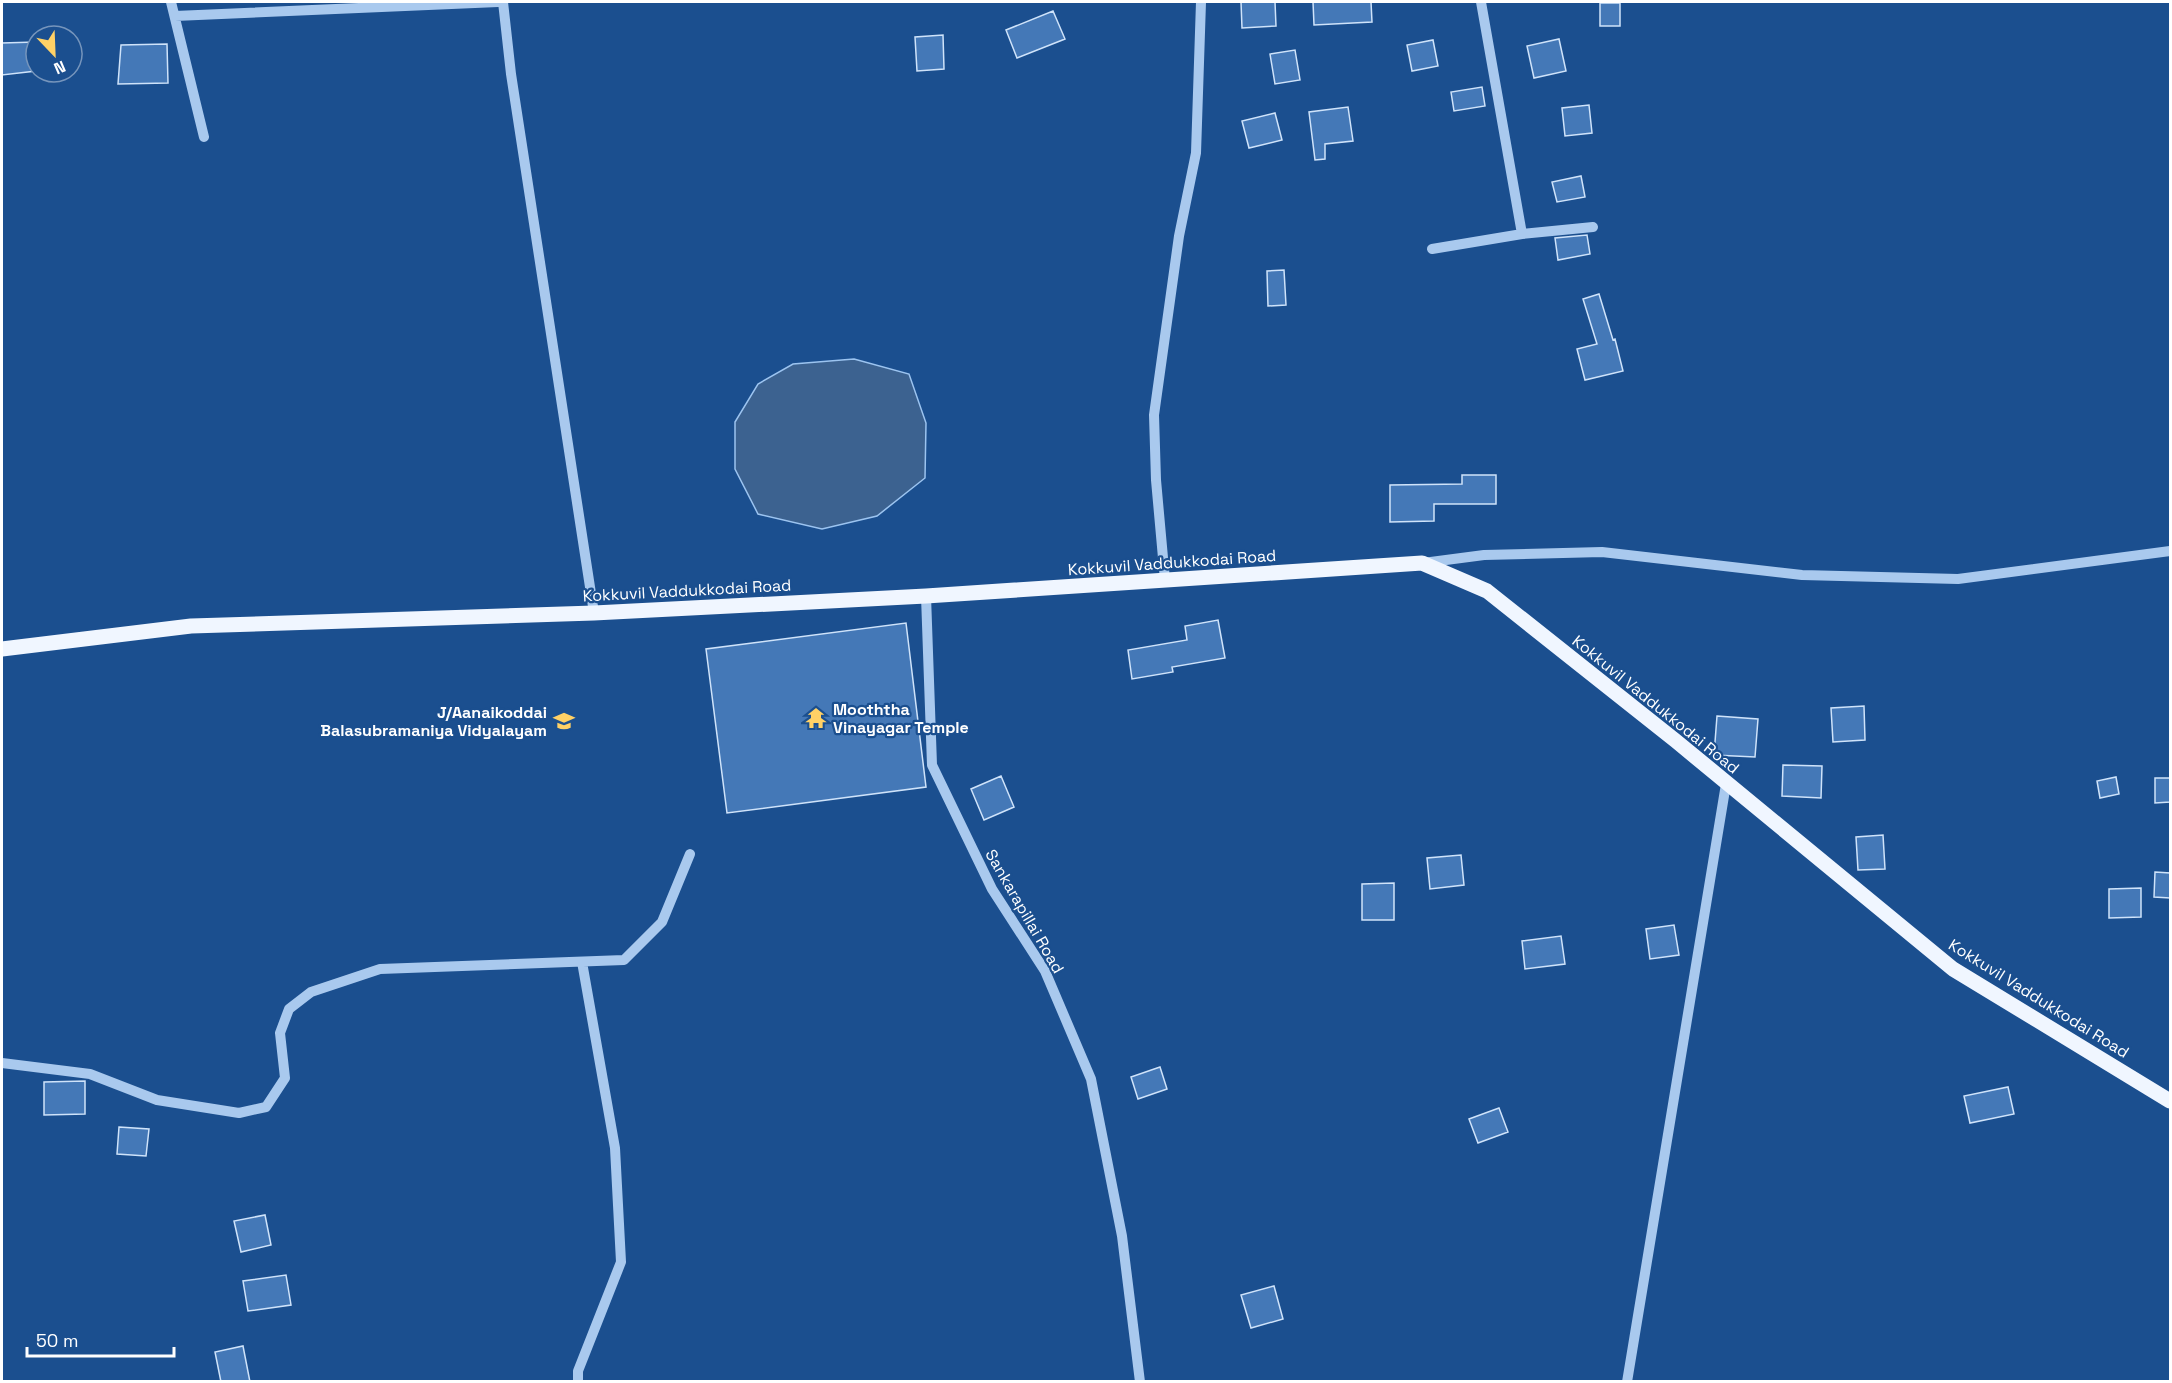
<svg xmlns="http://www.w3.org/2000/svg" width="2172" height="1383" viewBox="0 0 2172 1383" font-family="'Space Grotesk',sans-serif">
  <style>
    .water { fill: #3c6290; stroke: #9cc4f0; stroke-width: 1.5 }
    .building { fill: #4478b7; stroke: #cfe3fa; stroke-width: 1.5 }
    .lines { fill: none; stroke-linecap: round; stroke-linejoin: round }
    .minor { stroke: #a9c9ee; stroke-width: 10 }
    .major { stroke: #f0f6ff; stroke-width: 15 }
    .labels { text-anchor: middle; stroke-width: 4.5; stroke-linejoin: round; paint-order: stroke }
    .street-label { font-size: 16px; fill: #fff; stroke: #1b4f8f }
    .poi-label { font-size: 16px; font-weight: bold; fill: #fff; stroke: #1b4f8f; text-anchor: start }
  </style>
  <rect width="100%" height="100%" fill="#1b4f8f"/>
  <!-- water -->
  <path class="water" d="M854 359 909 374 926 423 925 478 877 516 822 529 758 514 735 469V422L758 384 793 364Z"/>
  <!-- building -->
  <path class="building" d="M1241 2H1275L1276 26 1242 28Z
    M1313 2H1371L1372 22 1314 25Z
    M1600 3H1620V26H1600Z
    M1053 11 1065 39 1017 58 1006 30Z
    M943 35 944 69 917 71 915 37Z
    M1559 39 1566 71 1534 78 1527 46Z
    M1433 40 1438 66 1412 71 1407 45Z
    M36 42V71L2 75V43Z
    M167 44 168 83 118 84 121 45Z
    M1295 50 1300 80 1275 84 1270 54Z
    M1482 87 1485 106 1454 111 1451 92Z
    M1589 105 1592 133 1565 136 1562 108Z
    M1348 107 1353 141 1325 144V159L1315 160 1309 112Z
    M1275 113 1282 140 1249 148 1242 121Z
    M1581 176 1585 197 1557 202 1552 182Z
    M1587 235 1590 254 1558 260 1555 238Z
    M1284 270 1286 305 1268 306 1267 271Z
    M1599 294 1613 340 1615 339 1623 371 1585 380 1577 349 1597 344 1583 299Z
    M1462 475H1496V504H1434V521L1390 522V485L1462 484Z
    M1218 620 1225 658 1172 667 1173 672 1132 679 1128 650 1187 640 1185 626Z
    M906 623 926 787 727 813 706 649Z
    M1864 706 1865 740 1833 742 1831 708Z
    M1717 716 1758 719 1755 757 1714 755Z
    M1783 765 1822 766 1821 798 1782 796Z
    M1001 776 1014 807 984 820 971 789Z
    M2116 777 2119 794 2100 798 2097 781Z
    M2155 778H2170V802L2155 803Z
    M1883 835 1885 869 1858 870 1856 837Z
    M1461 855 1464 885 1430 889 1427 858Z
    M2155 872 2170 873V898L2154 897Z
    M1394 883V920H1362V884Z
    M2141 888V917L2109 918V889Z
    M1674 925 1679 955 1650 959 1646 929Z
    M1561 936 1565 964 1525 969 1522 941Z
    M1160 1067 1167 1089 1138 1099 1131 1077Z
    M85 1081V1114L44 1115V1082Z
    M2008 1087 2014 1114 1970 1123 1964 1096Z
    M1499 1108 1508 1132 1478 1143 1469 1119Z
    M119 1127 149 1129 146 1156 117 1154Z
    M265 1215 271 1245 241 1252 234 1221Z
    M286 1275 291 1305 248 1311 243 1281Z
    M1274 1286 1283 1319 1251 1328 1241 1295Z
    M243 1346 250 1382H221L215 1352Z"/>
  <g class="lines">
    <!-- minor -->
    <path class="minor" d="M171 2 204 137
      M503 2 511 74 594 613
      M1481 2 1522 234
      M175 16 498 2
      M1432 249 1522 234 1593 227
      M1423 563 1484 555 1602 552 1802 575 1958 579 2170 551
      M1165 580 1156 480 1154 415 1179 236 1196 153 1201 2
      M926 596 932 765 992 889 1045 971 1091 1079 1122 1236 1140 1382
      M2 1063 90 1074 157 1100 239 1113 266 1107 285 1078 280 1033 289 1009 311 992 380 969 624 960 662 922 690 854
      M578 1382V1371L621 1262 615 1148 582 962
      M1627 1382 1726 784"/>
    <!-- major -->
    <path class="major" d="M2 649 191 626 594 613 926 596 1422 563 1487 591 1676 741 1953 969 2170 1101"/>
  </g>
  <!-- icons -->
  <defs>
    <symbol id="temple-bare" viewBox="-9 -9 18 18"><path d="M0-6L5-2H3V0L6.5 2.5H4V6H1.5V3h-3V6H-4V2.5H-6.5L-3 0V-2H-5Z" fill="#ffd166" stroke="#1b4f8f" stroke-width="2.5" paint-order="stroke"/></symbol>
    <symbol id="school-bare" viewBox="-9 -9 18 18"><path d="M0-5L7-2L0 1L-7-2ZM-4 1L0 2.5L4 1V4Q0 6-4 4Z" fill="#ffd166" stroke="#1b4f8f" stroke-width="2.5" paint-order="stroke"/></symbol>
  </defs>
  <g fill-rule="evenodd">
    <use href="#temple-bare" x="801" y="703" width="30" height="30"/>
    <use href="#school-bare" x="549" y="706" width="30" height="30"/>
  </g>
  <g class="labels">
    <!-- street labels -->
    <g class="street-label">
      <text transform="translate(1172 562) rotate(-4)" y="6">Kokkuvil Vaddukkodai Road</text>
      <text transform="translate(687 590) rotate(-3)" y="6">Kokkuvil Vaddukkodai Road</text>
      <text transform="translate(1656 704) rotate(39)" y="6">Kokkuvil Vaddukkodai Road</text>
      <text transform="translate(1025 911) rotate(60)" y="6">Sankarapillai Road</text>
      <text transform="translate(2039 998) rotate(32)" y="6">Kokkuvil Vaddukkodai Road</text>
    </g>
    <!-- poi labels -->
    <g class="poi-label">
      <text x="833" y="715">Mooththa<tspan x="833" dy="18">Vinayagar Temple</tspan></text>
      <text x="547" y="718" text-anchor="end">J/Aanaikoddai<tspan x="547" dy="18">Balasubramaniya Vidyalayam</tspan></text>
    </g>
  </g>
  <!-- border -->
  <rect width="2172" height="1383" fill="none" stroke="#ffffff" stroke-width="6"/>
  <!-- north arrow -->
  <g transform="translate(54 54) rotate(157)"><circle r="28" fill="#1b4f8f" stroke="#7695bc" stroke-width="1.5"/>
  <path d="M0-4.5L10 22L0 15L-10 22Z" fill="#ffd166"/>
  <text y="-9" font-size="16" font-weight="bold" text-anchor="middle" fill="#ffffff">N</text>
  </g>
  <!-- scale -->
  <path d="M27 1347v9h147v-9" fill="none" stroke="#ffffff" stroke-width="3"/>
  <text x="36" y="1347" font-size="18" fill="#ffffff" stroke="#1b4f8f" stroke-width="4.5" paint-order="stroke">50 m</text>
</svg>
